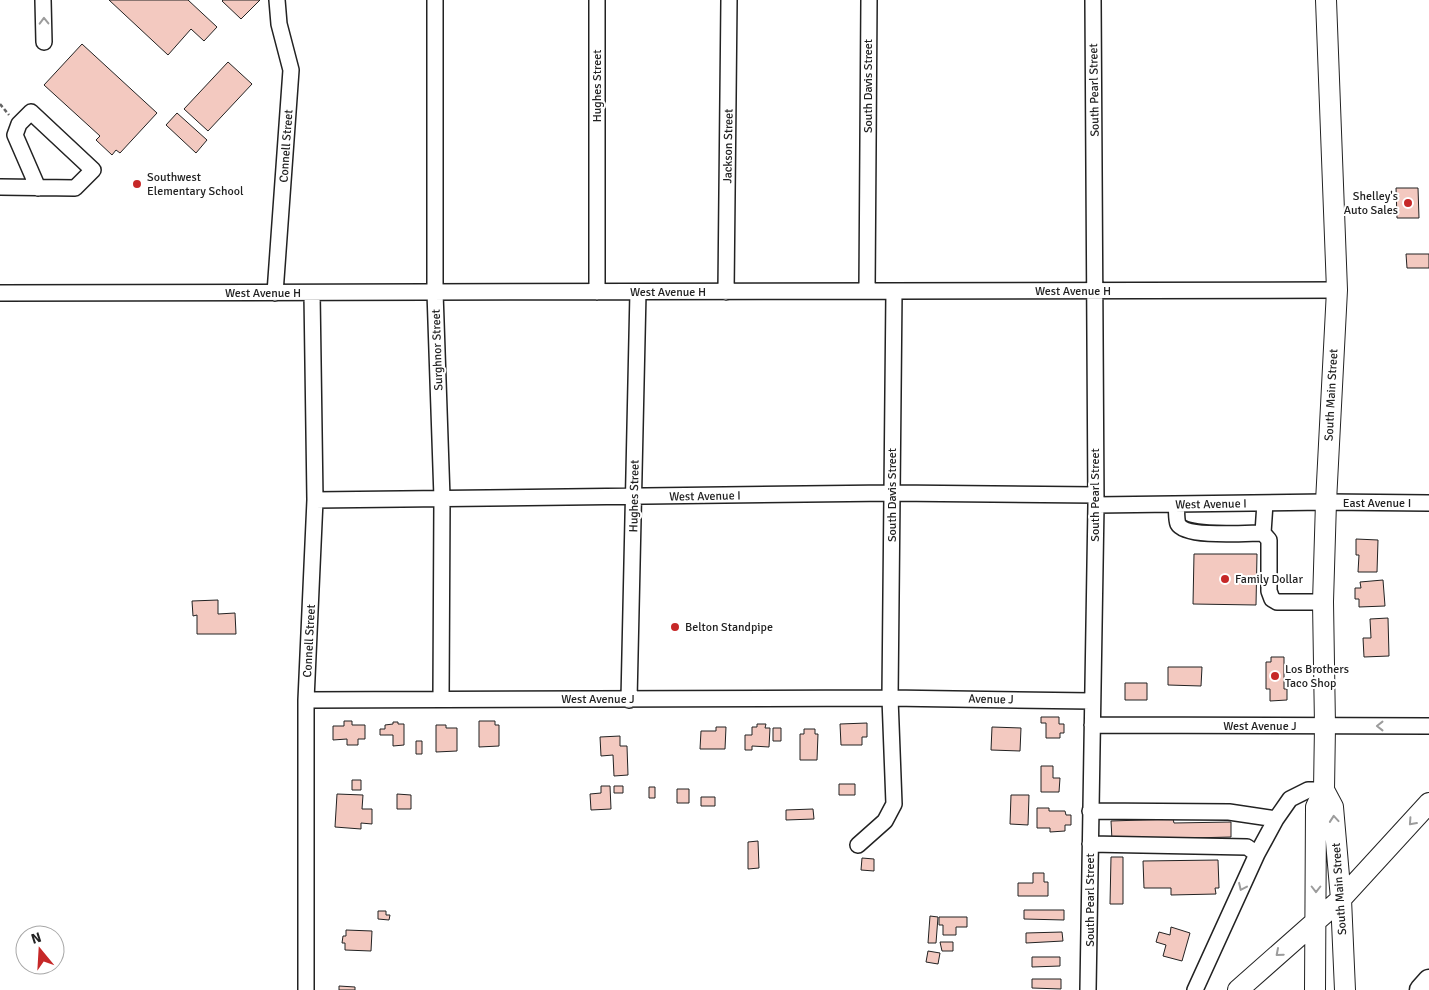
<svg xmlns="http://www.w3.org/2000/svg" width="1429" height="990" viewBox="0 0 1429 990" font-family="Signika,sans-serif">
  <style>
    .building { fill: #f3c9c0; stroke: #222 }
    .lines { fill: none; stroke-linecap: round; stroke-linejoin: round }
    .minor-casing { stroke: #222; stroke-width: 18 }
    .major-casing { stroke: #222; stroke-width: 22 }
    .highway-casing { stroke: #222; stroke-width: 25 }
    .path { stroke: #646464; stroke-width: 2.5; stroke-dasharray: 4 2.5; stroke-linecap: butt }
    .minor { stroke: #fff; stroke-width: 15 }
    .major { stroke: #fff; stroke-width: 20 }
    .highway { stroke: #fff; stroke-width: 22 }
    .oneway { stroke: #9c9c9c }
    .poi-dot { fill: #c62828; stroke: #fff; stroke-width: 2 }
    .labels { text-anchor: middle; stroke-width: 4; stroke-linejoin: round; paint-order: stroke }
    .street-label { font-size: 12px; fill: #222; stroke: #fff }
    .poi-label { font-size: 12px; fill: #222; stroke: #fff; text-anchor: start }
  </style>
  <rect width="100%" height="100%" fill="#fff"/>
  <!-- building -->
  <path class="building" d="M109 0H188L217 27 204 41 191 29 168 55Z
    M223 0H260L241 19 222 1Z
    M82 44 157 113 120 153 116 150 112 155 96 140 100 136 44 85Z
    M228 62 252 84 208 131 184 109Z
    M177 113 207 140 196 153 166 125Z
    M1396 188H1418L1419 218H1397Z
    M1406 254H1429V268H1407Z
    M1356 539 1378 540 1377 572H1358L1359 555H1356Z
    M1194 554H1257L1256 605 1193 604Z
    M1383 580 1385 606 1359 607V599H1355V588H1361L1360 582Z
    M218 600V614L235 613 236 634H197V615L193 616 192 601Z
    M1388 618 1389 656 1364 657 1363 638H1371L1370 619Z
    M1271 657H1284V689H1287V700L1270 701V689H1266V662H1271Z
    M1168 667H1202L1201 686 1168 685Z
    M1125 683H1147V700H1125Z
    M1041 717H1059V724H1064V733H1060V738H1046V723H1041Z
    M344 721H352V725H365V739H358V745H347V739L333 740V726H344Z
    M479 721H495V725H499V746L479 747Z
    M393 722H398V724H404V745L393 746V735H380V729H385V725L393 724Z
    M867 723V737H862V745H841L840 724Z
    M757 724H766L765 728H770L769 747 752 746V750H745V735H752V727H757Z
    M436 725H446V728H457V751L436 752Z
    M716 727H726L725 749H700L701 731H716Z
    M992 727 1021 728 1020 751 991 750Z
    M773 728H781V741H773Z
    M804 729H815V734H818L817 760H800V734H804Z
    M620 736V746H627L628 775 614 776 613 755 601 756 600 737Z
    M416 741H422V754H416Z
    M1041 766H1053V778H1060L1059 792H1041Z
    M352 780H361V790H352Z
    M839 784H855V795H839Z
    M601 786H610L611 809 591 810 590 794 601 793Z
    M614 786H623V793H614Z
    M649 787H655V798H649Z
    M677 789H689V803H677Z
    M337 794 363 795 362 809H372V824L361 823V829L335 827Z
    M397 794 411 795V809H397Z
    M1011 795H1029L1028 825 1010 824Z
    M701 797H715V806H701Z
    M1037 808H1049V811H1065L1066 815H1071V825H1065V831L1050 832V828H1037Z
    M813 809 814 819 786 820V810Z
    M1173 819 1174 823 1231 822V837L1112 840 1111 821Z
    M758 841 759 868 748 869V842Z
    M1111 857H1123V904H1110Z
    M862 858 874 859V871L861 870Z
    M1218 860 1219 888H1215L1216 894 1171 895V888H1144L1143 861Z
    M1033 873H1044V882H1048V896H1018V883H1033Z
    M1024 910H1064V920L1024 919Z
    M378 911H386V915H390L389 920 378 919Z
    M930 916 938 917 936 943H928Z
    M939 917H967V927H956V935H943V925H939Z
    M1171 927 1190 933 1182 961 1163 956 1166 945 1156 942 1159 932 1170 935Z
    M346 930 372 931 371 951 345 950V943H342L343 936H346Z
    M1062 932 1063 941 1026 943V933Z
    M940 942H953V951H942Z
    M928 951 940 953 938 964 926 962Z
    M1032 957H1060V966L1032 967Z
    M1032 979H1061V989L1032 988Z
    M339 986 355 987V990H339Z"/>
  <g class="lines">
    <defs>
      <path id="minor" d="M43 0 44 42
        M435 0V292L442 498 441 699
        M597 0V292
        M0 187 75 188 93 170 31 112 19 124 15 135 38 188
        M867 291 869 0
        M726 292 729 0
        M0 293 1337 290
        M275 293 291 70 279 24 277 0
        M315 500 891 493 1096 495
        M1176 504C1177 510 1176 519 1178 524 1185 538 1248 533 1263 533L1269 540V591L1272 599 1277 602H1323
        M1096 505 1326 502 1429 503
        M1263 533 1265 503
        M306 700 890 698 1091 701
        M629 700 638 292
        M1092 725 1429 726
        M1090 811 1229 812 1276 819
        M1090 844 1247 847 1257 854
        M858 845 885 821 894 804 890 698 894 291
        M306 990V700L315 500 312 293
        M1088 990 1096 505 1093 0
        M1195 990 1257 854 1276 819 1290 799 1308 790H1324"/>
      <path id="major" d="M1324 790 1333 807 1341 899 1345 990
        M1238 990 1341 899 1429 803
        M1315 990 1316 807 1324 790 1325 726 1323 602 1326 502 1337 290 1326 0"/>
      <path id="highway" d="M1421 990 1429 981"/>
    </defs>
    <!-- minor casing -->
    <use href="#minor" class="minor-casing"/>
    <!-- major casing -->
    <use href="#major" class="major-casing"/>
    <!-- highway casing -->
    <use href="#highway" class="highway-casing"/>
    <!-- path -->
    <path class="path" d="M0 104 9 115"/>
    <!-- minor -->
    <use href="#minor" class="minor"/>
    <!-- major -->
    <use href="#major" class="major"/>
    <!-- highway -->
    <use href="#highway" class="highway"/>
  </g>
  <!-- one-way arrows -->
  <defs><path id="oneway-chevron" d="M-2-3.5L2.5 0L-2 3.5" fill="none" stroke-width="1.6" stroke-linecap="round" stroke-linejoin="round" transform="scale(1.25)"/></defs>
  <g class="oneway">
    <use href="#oneway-chevron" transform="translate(44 21) rotate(-91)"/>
    <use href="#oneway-chevron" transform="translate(1380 726) rotate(-180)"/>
    <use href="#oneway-chevron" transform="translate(1334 819) rotate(-95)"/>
    <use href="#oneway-chevron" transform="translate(1412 822) rotate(132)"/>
    <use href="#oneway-chevron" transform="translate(1242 887) rotate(115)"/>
    <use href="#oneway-chevron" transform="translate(1316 889) rotate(90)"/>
    <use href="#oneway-chevron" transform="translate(1279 953) rotate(139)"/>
  </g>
  <!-- markers -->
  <g class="poi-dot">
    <circle cx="137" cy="184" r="5"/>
    <circle cx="1408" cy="203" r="5"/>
    <circle cx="1225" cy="579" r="5"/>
    <circle cx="675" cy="627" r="5"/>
    <circle cx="1275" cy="676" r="5"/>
  </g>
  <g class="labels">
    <!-- street labels -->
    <g class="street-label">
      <text transform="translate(597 86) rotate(-90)" y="4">Hughes Street</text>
      <text transform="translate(868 86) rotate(-90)" y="4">South Davis Street</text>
      <text transform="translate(1094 90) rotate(-91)" y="4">South Pearl Street</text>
      <text transform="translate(286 146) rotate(-86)" y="4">Connell Street</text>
      <text transform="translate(728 146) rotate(-89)" y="4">Jackson Street</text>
      <text x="1073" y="295">West Avenue H</text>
      <text x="668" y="296">West Avenue H</text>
      <text x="263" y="297">West Avenue H</text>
      <text transform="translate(437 350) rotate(-92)" y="4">Surghnor Street</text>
      <text transform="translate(1331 395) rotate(-87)" y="4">South Main Street</text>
      <text transform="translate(892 495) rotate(-90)" y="4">South Davis Street</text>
      <text transform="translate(1095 495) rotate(-90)" y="4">South Pearl Street</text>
      <text transform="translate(634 496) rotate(-89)" y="4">Hughes Street</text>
      <text transform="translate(705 496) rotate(-1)" y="4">West Avenue I</text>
      <text x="1377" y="507">East Avenue I</text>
      <text transform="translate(1211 504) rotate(-1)" y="4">West Avenue I</text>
      <text transform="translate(309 641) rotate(-87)" y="4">Connell Street</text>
      <text x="598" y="703">West Avenue J</text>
      <text transform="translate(991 699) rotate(1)" y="4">Avenue J</text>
      <text x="1260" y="730">West Avenue J</text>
      <text transform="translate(1339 889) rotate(-94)" y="4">South Main Street</text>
      <text transform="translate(1090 900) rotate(-90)" y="4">South Pearl Street</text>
    </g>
    <!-- poi labels -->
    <g class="poi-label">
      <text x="147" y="181">Southwest<tspan x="147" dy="14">Elementary School</tspan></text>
      <text x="1398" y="200" text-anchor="end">Shelley's<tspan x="1398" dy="14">Auto Sales</tspan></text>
      <text x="1235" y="583">Family Dollar</text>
      <text x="685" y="631">Belton Standpipe</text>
      <text x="1285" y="673">Los Brothers<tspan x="1285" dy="14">Taco Shop</tspan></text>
    </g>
  </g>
  <!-- north arrow -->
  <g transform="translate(40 950) rotate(342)"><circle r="24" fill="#ffffff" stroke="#a7a7a7"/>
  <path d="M0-4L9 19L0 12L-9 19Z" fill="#c62828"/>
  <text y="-8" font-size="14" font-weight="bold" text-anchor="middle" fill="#222222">N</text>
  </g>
</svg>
